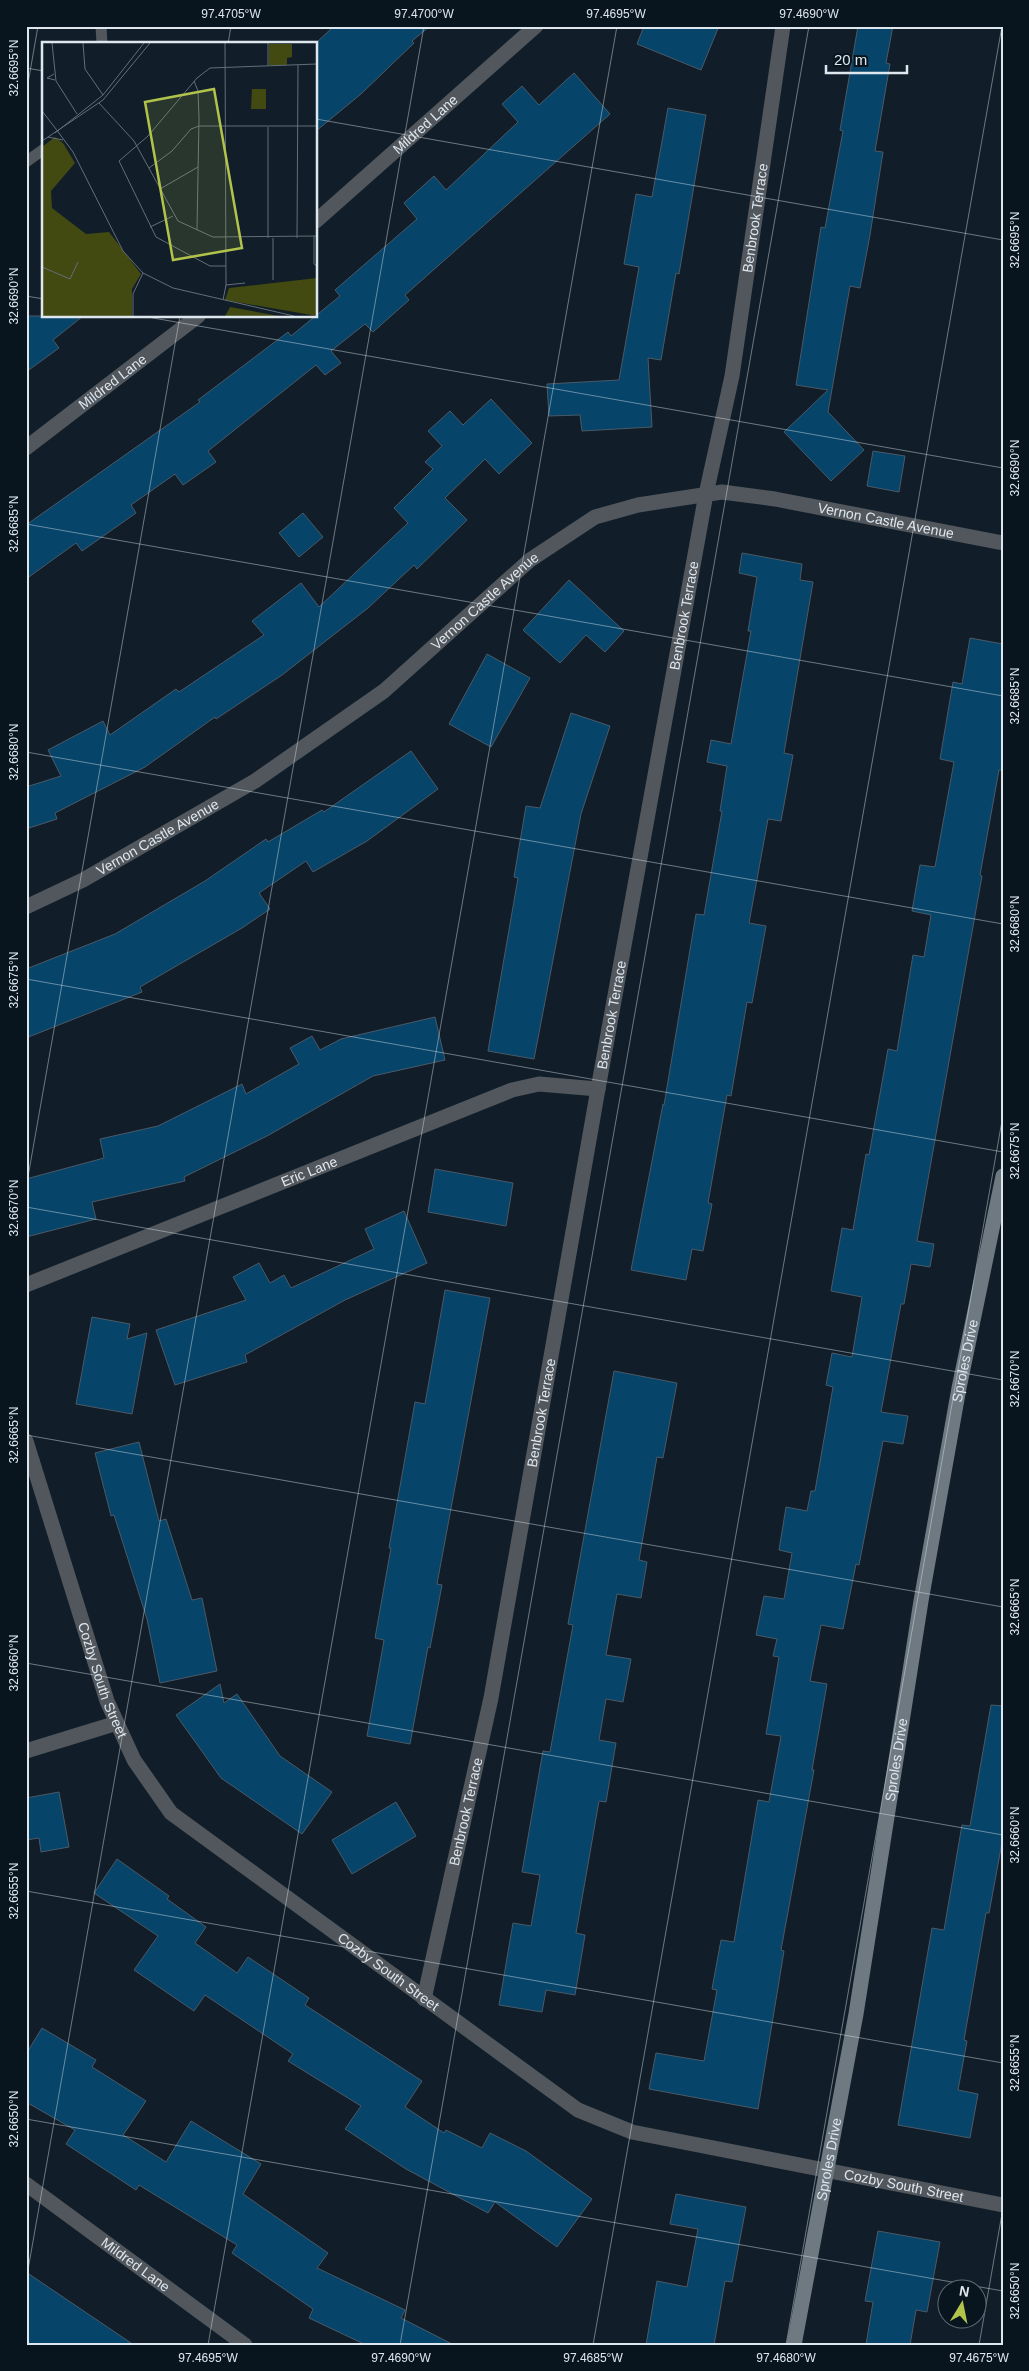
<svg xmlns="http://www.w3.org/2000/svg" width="1029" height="2371" viewBox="0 0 1029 2371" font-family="Helvetica,sans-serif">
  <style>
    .building { fill: #06446a; stroke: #4b5966 }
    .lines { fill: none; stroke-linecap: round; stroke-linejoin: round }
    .lane { stroke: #51575d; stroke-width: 11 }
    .street { stroke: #51575d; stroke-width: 15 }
    .secondary { stroke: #6e7982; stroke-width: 15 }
    .ticks { fill: none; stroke: #dee6ee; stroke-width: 1; stroke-opacity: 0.45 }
    .labels { text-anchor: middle; stroke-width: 4; stroke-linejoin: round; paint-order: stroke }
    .street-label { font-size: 14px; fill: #dee6ee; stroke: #08151f }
    .inset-road { fill: none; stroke: #636e78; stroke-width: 1 }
    .view { fill: #b2c34c; fill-opacity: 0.15; stroke: #b2c34c; stroke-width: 2.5 }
    .inset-edge { fill: none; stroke: #dee6ee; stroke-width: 2.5 }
    .neatline { fill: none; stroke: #dee6ee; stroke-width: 2 }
    .ticks-label { font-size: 12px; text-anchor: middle; fill: #dee6ee }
  </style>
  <rect width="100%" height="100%" fill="#111e29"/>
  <!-- building -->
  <path class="building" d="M334 26H430L412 41 414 43 361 94 316 131V43Z
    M644 26H719L701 70 637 44Z
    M858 26H893L886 63 890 64 875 151 883 152 870 235 860 288 850 286 828 412 864 450 831 481 784 432 828 390 796 385 821 227 825 228 843 131 840 130Z
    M574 73 610 114 405 295 409 300 373 332 365 324 331 351 341 363 325 375 316 365 208 451 216 462 183 485 175 474 131 505 136 513 82 551 76 543 26 579V525L200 402 198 400 288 332 291 336 340 296 335 290 417 219 404 203 434 176 446 190 518 122 502 104 522 86 539 105Z
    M668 108 706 115 679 274 676 273 661 360 648 358 652 427 582 431 580 415 549 416 547 384 619 380 639 267 624 264 636 194 652 197Z
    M26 316H83L53 340 59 348 26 372Z
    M491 399 532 443 499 474 485 459 445 498 467 520 417 569 414 565 368 608 282 675 216 719 215 717 145 767 55 813 57 819 26 829V787L61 776 48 750 103 721 110 735 176 689 179 692 264 635 252 621 301 583 319 607 408 523 394 508 433 469 425 462 442 446 428 431 450 411 463 425Z
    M873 451 905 456 899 492 867 486Z
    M303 513 323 537 299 557 279 533Z
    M742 553 802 564 800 580 813 582 784 753 793 755 781 821 768 819 749 923 766 926 752 1003 747 1002 731 1096 727 1095 708 1203 712 1204 703 1251 692 1249 686 1280 631 1270 663 1104 664 1105 696 914 704 915 722 811H720L727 766 707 762 711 740 731 744 751 631H748L757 577 739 573Z
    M569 580 624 631 605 652 586 635 560 663 523 630Z
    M970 638 1003 644V770H999L980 875 982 876 917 1241 934 1244 930 1267 911 1264 904 1304H901L881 1412 908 1416 903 1444 883 1441 859 1565 856 1564 843 1629 821 1625 810 1681 827 1684 812 1770H814L781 1950 784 1951 758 2109 649 2089 656 2053 704 2061 717 1990 712 1989 721 1940 734 1942 758 1800 769 1802 781 1736 766 1734 779 1657 773 1656 777 1639 756 1635 764 1596 784 1599 792 1553 779 1550 786 1507 807 1511 811 1491H815L833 1387 826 1385 832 1353 852 1357 862 1297 831 1291 842 1228 853 1230 866 1154 869 1155 888 1049 897 1051 913 955 924 957 931 915 912 911 920 865 935 867 954 762 940 759 953 682 962 684Z
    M487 654 530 678 491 747 449 724Z
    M571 713 610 726 581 814 534 1059 488 1051 518 878 514 877 526 806 540 808Z
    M411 751 438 789 367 841 313 872 306 861 259 893 270 909 242 928 140 987 142 992 26 1038V969L115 934 205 881 266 839 268 842 322 810 324 812Z
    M435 1017 445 1060 373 1076 267 1136 184 1177 185 1181 92 1202 96 1219 26 1237V1179L104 1158 100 1139 158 1126 242 1084 246 1094 299 1064 290 1048 312 1036 320 1050 341 1039Z
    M435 1169 513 1183 506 1226 428 1212Z
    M404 1211 427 1263 345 1300 245 1355 247 1362 175 1385 156 1330 246 1300 233 1277 259 1263 270 1283 284 1275 291 1288 374 1249 365 1229Z
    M445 1290 490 1298 437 1584 442 1585 430 1648 428 1647 410 1744 367 1736 384 1640 375 1638 391 1548H389L415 1402 425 1404Z
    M92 1317 130 1324 127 1339 147 1333 132 1414 76 1404Z
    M614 1371 677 1383 663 1458 657 1457 639 1560 647 1562 641 1598 617 1594 606 1655 631 1659 623 1702 606 1699 599 1740 616 1743 606 1802 599 1801 576 1933 585 1935 575 1995 546 1990 542 2012 499 2005 513 1923 531 1926 540 1875 522 1872 543 1751 550 1752 573 1625 568 1624Z
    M139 1442 159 1521 166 1519 192 1600 202 1598 217 1671 160 1683 147 1619 114 1515 111 1516 95 1453Z
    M220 1684 224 1703 237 1694 280 1756 332 1792 302 1834 221 1778 176 1715Z
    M991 1705 1003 1706V1837L989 1913H986L964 2040 967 2041 958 2090 978 2094 970 2138 898 2125 932 1928 944 1930 962 1825 970 1826Z
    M59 1792 69 1847 41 1852 39 1838 26 1840V1798Z
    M396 1802 416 1836 352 1874 332 1840Z
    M117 1859 169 1896 167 1899 206 1927 195 1943 237 1973 248 1957 309 1998 305 2005 422 2081 405 2107 444 2133 446 2130 482 2148 490 2133 526 2151 592 2199 557 2247 495 2202 488 2213 406 2169 345 2129 361 2106 288 2061 293 2054 205 1995 194 2011 134 1970 158 1936 94 1893Z
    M42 2028 96 2060 92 2067 146 2101 123 2135 166 2162 191 2121 261 2164 243 2194 328 2253 317 2268 405 2310 401 2318 454 2345H366L309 2318 313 2309 232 2253 237 2245 139 2185 136 2190 66 2144 75 2130 26 2102V2054Z
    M676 2194 746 2207 732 2282 725 2281 714 2345H646L657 2281 687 2287 698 2229 670 2224Z
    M878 2231 940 2242 927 2312 916 2310 910 2345H866L873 2302 865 2301Z
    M26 2272 134 2345H26Z"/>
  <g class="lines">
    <!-- lane -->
    <path class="lane" d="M101 26 102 44
      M26 162 44 149"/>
    <!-- street -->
    <g class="street">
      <path id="s1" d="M316 221 536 26"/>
      <path id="s2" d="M26 448 198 316"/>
      <path id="s3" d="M26 907 83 880 255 781 384 691 530 560 595 517 638 505 722 492 775 499 1003 543"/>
      <path id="s4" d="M26 1285 512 1090 539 1084 598 1089"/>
      <path id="s5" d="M26 1441 107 1701 134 1760 171 1813 578 2110 632 2132 1003 2205"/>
      <path d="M26 1751 117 1723"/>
      <path id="s6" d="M424 1999 491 1698 598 1089 706 494 732 376 783 26"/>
      <path id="s7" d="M26 2184 245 2345"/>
    </g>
    <!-- secondary -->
    <path class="secondary" id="s8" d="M794 2345 856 2014 921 1601 959 1388 1003 1176"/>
  </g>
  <!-- ticks -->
  <path class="ticks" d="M228 44 231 26M26 68 44 71M26 95 38 26M316 119 1003 240M26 296 44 299M142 316 1003 468M26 524 1003 696M26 752 1003 924M26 979 1003 1152M26 1188 180 316M26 1207 1003 1380M26 1435 1003 1607M26 1663 1003 1835M26 1891 1003 2063M26 2119 1003 2291M26 2281 424 26M208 2345 617 26M400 2345 809 26M593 2345 1002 26M786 2345 1003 1115M979 2345 1003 2208"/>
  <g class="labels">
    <!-- street labels -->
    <g class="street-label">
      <text dy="5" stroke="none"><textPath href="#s1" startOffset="146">Mildred Lane</textPath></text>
      <text dy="5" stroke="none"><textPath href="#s6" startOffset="1812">Benbrook Terrace</textPath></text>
      <text dy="5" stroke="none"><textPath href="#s2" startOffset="109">Mildred Lane</textPath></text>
      <text dy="5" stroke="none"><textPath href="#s3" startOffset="989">Vernon Castle Avenue</textPath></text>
      <text dy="5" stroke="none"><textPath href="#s3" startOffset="554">Vernon Castle Avenue</textPath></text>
      <text dy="5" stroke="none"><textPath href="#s6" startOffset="1408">Benbrook Terrace</textPath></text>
      <text dy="5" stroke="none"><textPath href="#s3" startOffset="149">Vernon Castle Avenue</textPath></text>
      <text dy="5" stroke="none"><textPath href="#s6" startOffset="1002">Benbrook Terrace</textPath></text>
      <text dy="5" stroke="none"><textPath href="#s4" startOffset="305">Eric Lane</textPath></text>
      <text dy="5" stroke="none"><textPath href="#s8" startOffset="999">Sproles Drive</textPath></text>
      <text dy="5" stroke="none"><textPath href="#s6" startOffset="598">Benbrook Terrace</textPath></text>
      <text dy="5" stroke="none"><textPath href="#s5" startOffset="251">Cozby South Street</textPath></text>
      <text dy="5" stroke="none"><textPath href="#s8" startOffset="594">Sproles Drive</textPath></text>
      <text dy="5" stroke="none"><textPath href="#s6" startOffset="192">Benbrook Terrace</textPath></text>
      <text dy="5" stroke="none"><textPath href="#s5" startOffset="671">Cozby South Street</textPath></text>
      <text dy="5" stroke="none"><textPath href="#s8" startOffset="189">Sproles Drive</textPath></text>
      <text dy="5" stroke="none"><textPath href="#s5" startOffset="1241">Cozby South Street</textPath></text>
      <text dy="5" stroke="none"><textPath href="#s7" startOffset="136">Mildred Lane</textPath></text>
    </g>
  </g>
  <!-- overview -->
  <g transform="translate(42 42)">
    <rect width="275" height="275" fill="#111e29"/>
    <path d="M227 2H250V15L245 16V23H227ZM210 47H224V67H209ZM13 95 21 101 33 121 9 149 10 166 44 192 67 190 99 232 90 247V274H0V105ZM275 236V274L183 258 187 246ZM188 265 237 274H183Z" fill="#424911"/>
    <path class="inset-road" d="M10 1 14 39 35 72M41 1 43 27 61 53M226 23V1M12 32 5 36 13 38M152 39 156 49 157 76 155 188M57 61 92 99 136 179 171 195 275 194M0 69 14 87M226 85V196M14 87 31 110 81 209 101 231 131 246 252 274M13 91 61 53 102 1M6 95 21 98M0 99 61 58 108 1M107 126 130 109 149 87 157 84H275M118 147 156 125M108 185 131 174M272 194V222L275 224M231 196V238M255 196 256 23M184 224H168L114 195 77 119 106 94 155 36 168 26 275 22M0 225 28 237 36 220M184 243 203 241M181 258 184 243 183 1M91 274V252L101 231"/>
    <path class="view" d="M172 47 200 206 131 218 103 60Z"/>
    <rect width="275" height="275" class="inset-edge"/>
  </g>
  <!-- border -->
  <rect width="1029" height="2371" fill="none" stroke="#08151f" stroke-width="55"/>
  <!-- north arrow -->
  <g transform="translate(962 2304) rotate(10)"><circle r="24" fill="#08151f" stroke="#5e6972"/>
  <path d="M0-4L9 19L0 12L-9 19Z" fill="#b2c34c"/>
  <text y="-8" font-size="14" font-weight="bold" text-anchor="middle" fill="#dee6ee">N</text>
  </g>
  <!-- scale -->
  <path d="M826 65v8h81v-8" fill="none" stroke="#dee6ee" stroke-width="2.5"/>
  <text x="834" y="65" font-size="15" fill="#dee6ee" stroke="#08151f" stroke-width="4" paint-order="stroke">20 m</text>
  <rect x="28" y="28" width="974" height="2316" class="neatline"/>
  <g class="ticks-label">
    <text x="231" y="18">97.4705°W</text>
    <text x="424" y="18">97.4700°W</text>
    <text x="616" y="18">97.4695°W</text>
    <text x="809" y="18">97.4690°W</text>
    <text transform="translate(14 68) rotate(-90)" y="4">32.6695°N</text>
    <text transform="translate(1015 240) rotate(-90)" y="4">32.6695°N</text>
    <text transform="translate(14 296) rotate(-90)" y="4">32.6690°N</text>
    <text transform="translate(1015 468) rotate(-90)" y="4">32.6690°N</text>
    <text transform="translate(14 524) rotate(-90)" y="4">32.6685°N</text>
    <text transform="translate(1015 696) rotate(-90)" y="4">32.6685°N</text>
    <text transform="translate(14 752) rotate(-90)" y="4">32.6680°N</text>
    <text transform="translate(1015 924) rotate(-90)" y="4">32.6680°N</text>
    <text transform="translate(14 980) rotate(-90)" y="4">32.6675°N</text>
    <text transform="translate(1015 1151) rotate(-90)" y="4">32.6675°N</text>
    <text transform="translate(14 1208) rotate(-90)" y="4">32.6670°N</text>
    <text transform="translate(1015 1379) rotate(-90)" y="4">32.6670°N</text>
    <text transform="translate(14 1435) rotate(-90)" y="4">32.6665°N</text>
    <text transform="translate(1015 1607) rotate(-90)" y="4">32.6665°N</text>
    <text transform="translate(14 1663) rotate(-90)" y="4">32.6660°N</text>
    <text transform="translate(1015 1835) rotate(-90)" y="4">32.6660°N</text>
    <text transform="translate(14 1891) rotate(-90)" y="4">32.6655°N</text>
    <text transform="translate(1015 2063) rotate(-90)" y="4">32.6655°N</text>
    <text transform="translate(14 2119) rotate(-90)" y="4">32.6650°N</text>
    <text transform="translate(1015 2291) rotate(-90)" y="4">32.6650°N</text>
    <text x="208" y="2362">97.4695°W</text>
    <text x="401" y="2362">97.4690°W</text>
    <text x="593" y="2362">97.4685°W</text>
    <text x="786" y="2362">97.4680°W</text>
    <text x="979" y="2362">97.4675°W</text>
  </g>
</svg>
